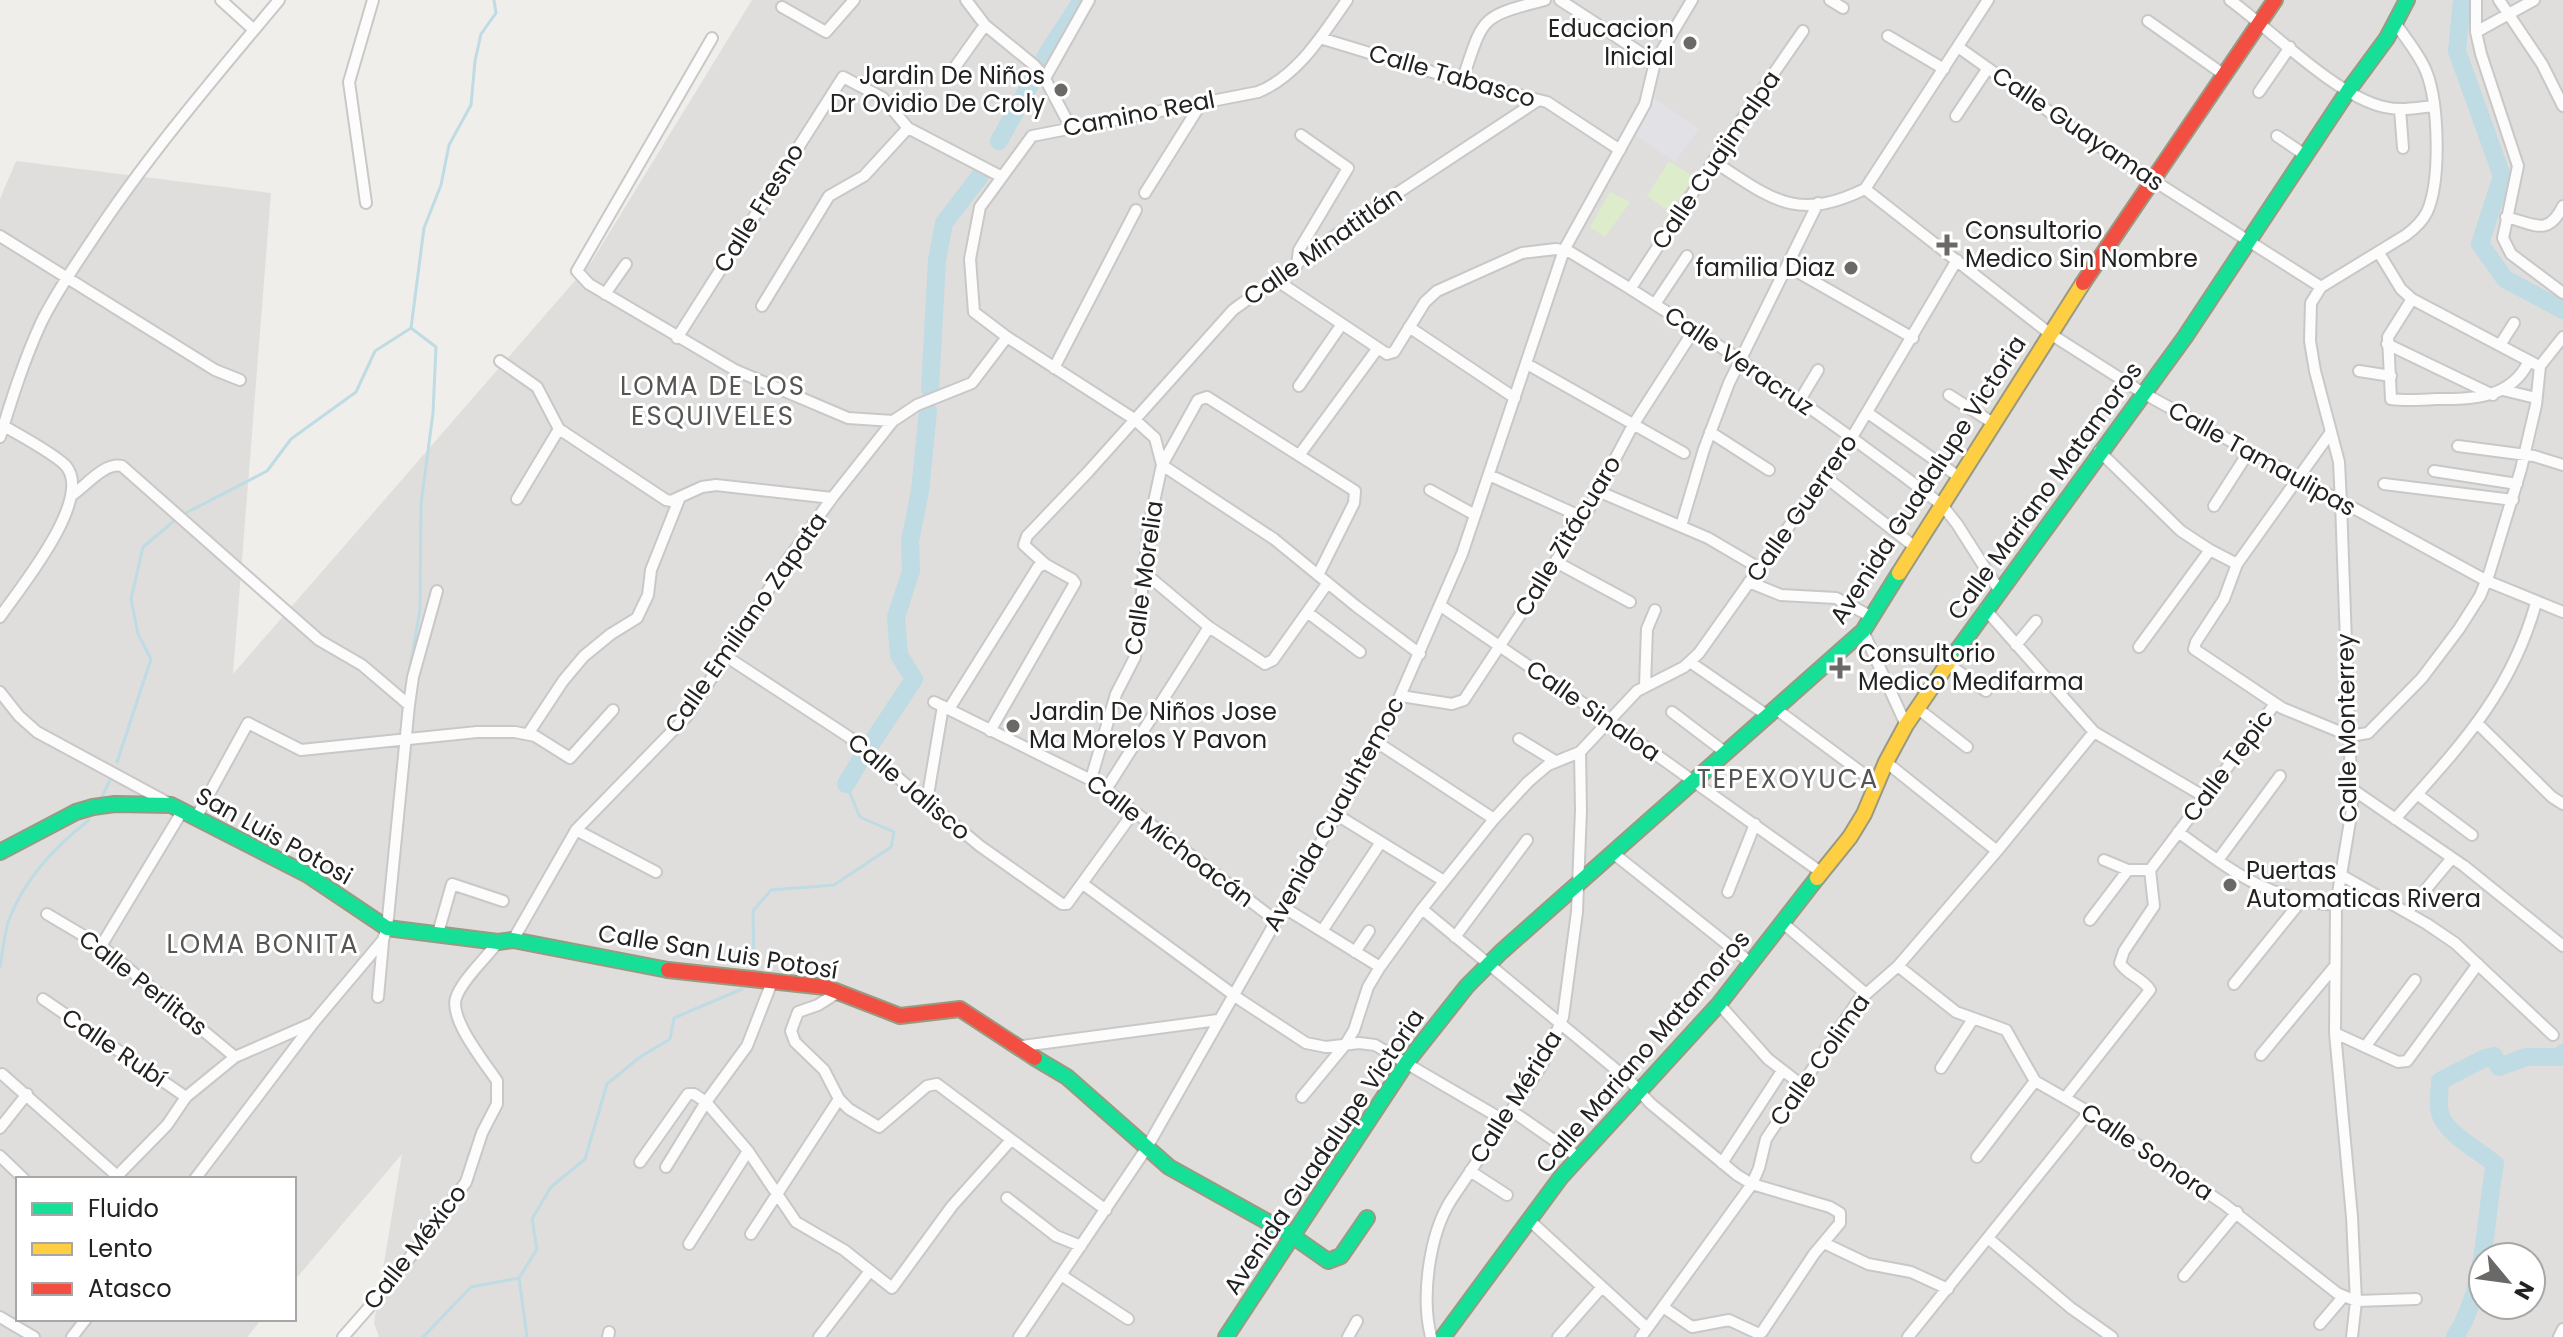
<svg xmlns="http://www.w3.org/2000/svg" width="2563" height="1337" viewBox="0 0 2563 1337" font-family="Poppins,sans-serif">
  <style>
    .residential { fill: #dfdedc; fill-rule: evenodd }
    .grass { fill: #ddeccb }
    .plaza { fill: #e2e1e5 }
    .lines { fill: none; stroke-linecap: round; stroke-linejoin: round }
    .stream { stroke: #bfdbe3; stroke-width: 3 }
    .river { stroke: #bfdbe3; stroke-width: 18 }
    .street-casing { stroke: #c9c8c7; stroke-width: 14 }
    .fast-casing { stroke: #999a82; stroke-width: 18 }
    .slow-casing { stroke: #999a82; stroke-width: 18 }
    .jam-casing { stroke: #999a82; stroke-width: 18 }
    .street { stroke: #fdfcfc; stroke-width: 10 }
    .fast { stroke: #16e098; stroke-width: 14 }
    .slow { stroke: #ffcf43; stroke-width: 14 }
    .jam { stroke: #f24e42; stroke-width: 14 }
    .poi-dot { fill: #6a6968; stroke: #fff; stroke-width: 3 }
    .labels { text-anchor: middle; stroke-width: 6; stroke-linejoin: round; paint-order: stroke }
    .poi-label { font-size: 24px; fill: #222; stroke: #fff; text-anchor: start }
    .street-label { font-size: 24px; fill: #222; stroke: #fff }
    .neighbourhood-label { font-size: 26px; letter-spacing: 2px; fill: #555; stroke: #fff }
  </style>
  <rect width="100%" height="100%" fill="#f0eeeb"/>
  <!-- residential -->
  <path class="residential" d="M752 0H2563V1337H379L374 1323 402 1154 294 1281V1179H18V1319H262L247 1337H0V199L16 161 271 193 233 674 592 261ZM2483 1257H2531V1305H2483Z"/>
  <!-- grass -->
  <path class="grass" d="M1669 161 1694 177 1670 212 1647 196Z
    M1610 192 1630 202 1605 237 1590 227Z"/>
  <!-- plaza -->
  <path class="plaza" d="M1651 96 1699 129 1675 162 1632 133Z"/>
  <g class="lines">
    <!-- stream -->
    <path class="stream" d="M411 328 424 228 441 185 449 145 471 105 475 61 481 34 496 13 494 0
      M184 514 267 471 291 439 356 392 375 351 411 328
      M409 674 420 609 421 504 433 413 436 347 411 328
      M117 762 151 659 138 634 131 599 143 547 174 521
      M100 801 110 780
      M0 967C3 951 4 932 10 917 25 879 57 845 89 820
      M754 970 753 911 771 890 834 885 891 847 894 832 860 817 846 784
      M423 1337 471 1287 519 1278
      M527 1337 519 1278 537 1249 532 1219 551 1187 585 1159 607 1084 640 1057 670 1039 674 1018 742 989"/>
    <!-- river -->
    <path class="river" d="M2462 0 2457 51 2502 176 2480 244 2505 279 2563 310
      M999 141 1047 54 1082 0
      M930 389 937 260 944 223 980 176
      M871 744 914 679 899 655 896 617 911 571 910 541 920 491 928 411
      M846 784 861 759
      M2455 1337C2487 1287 2484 1222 2495 1164 2479 1151 2444 1132 2440 1113 2437 1104 2440 1090 2440 1081L2483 1059 2494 1056 2499 1067 2526 1057H2560L2563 1053"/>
    <defs>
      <path id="street" d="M221 0 254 30
        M966 0 985 25 1034 65 1043 75 1071 128
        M1347 0C1323 34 1298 76 1258 92L1032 136 980 207 970 259 974 312 1007 337 1134 419 1155 438 1162 465 1274 539 1356 606 1420 654
        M1560 0 1655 62
        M1830 0 1843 8
        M2230 0C2271 30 2336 96 2384 107 2400 111 2417 108 2434 106
        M2476 0V32L2481 54 2518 166 2503 238 2511 254 2563 293
        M2499 0 2542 64 2563 106
        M782 7 826 32 854 0
        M2148 21 2223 74
        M2476 32 2534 0
        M1888 36 1944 69
        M712 38 577 271 589 284 735 370 848 418 893 421
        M1320 38 1462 81 1547 102 1620 150
        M1958 47 2085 137 2321 287
        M948 77 985 25
        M1044 80 1089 0
        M1462 81C1484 17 1478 17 1545 0
        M2259 92 2290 47
        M2400 109 2403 148
        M1956 116 1988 68
        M2277 136 2305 155
        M1713 161C1771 198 1795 223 1865 189
        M1865 189 2049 333 2143 393 2487 581 2563 612
        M1865 189 1988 0
        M1145 193 1202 102
        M366 203 349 82 373 0
        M2506 217C2534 224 2548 237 2563 206
        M0 236 215 370 240 380
        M2379 253 2401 289 2412 299 2535 364
        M1297 265 1299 250 1348 168 1301 135
        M1787 266 1913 338
        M1276 280 1387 354 1394 352 1425 302 1437 291 1522 253 1556 249 1570 252C1699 329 1823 414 1942 505L1957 524 1999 590
        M1631 288 1724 145 1803 31
        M605 294 626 264
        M2412 299 2388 337 2391 399C2406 401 2421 400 2436 399 2473 399 2511 399 2529 361
        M1655 304 1687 256
        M762 306 829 196 864 176 908 128
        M1409 327 1515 398
        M677 338 843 77 883 98 908 128 1002 177
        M2387 344 2493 395
        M2500 345 2514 323
        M500 361 537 387 559 429 666 500 671 501 702 487 716 485 832 498
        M1527 364 1684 453
        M1054 368 1136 210
        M2359 371 2391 376
        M1299 386 1342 324
        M2503 390 2536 398
        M1949 395 1993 423
        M1800 400 1818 370
        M1868 413 1959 477
        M1710 432 1769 470
        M2331 432 2237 564 2224 599 2196 642 2194 649 2282 708 2350 736 2368 733 2422 678 2459 629 2480 596 2489 574 2521 469 2536 405 2540 366 2563 337
        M0 437C12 398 24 360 41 323 55 294 74 267 92 240 148 155 214 78 279 0
        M2458 446 2534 456 2563 465
        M2099 451 2181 531 2210 550 2237 564
        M1300 454 1378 348
        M2434 471 2517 484
        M1489 475 1584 518
        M1824 476 1915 547
        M2384 484 2513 500
        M1430 490 1475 515
        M1600 492 1708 538 1759 568
        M72 495C86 486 104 462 122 466L319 640 362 665 409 705 413 677 437 591
        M517 499 559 429
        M2214 506 2248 453
        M1681 526 1704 449 1729 383 1818 203
        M1556 562 1630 602
        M1146 574 1209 627 1265 664 1273 660 1327 584
        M1749 582 1781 595 1836 598 1872 617
        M1441 606 1609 721 1822 873
        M1985 609 2094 732 2205 797
        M1307 612 1360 652
        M0 617C19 589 94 499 66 466 55 454 19 435 4 426
        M1863 631 1906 725
        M2016 645 2036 621
        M2139 647 2210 550
        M727 657 849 737 980 846 1062 904H1067L1133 813
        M1690 662 1768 716
        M1948 664 1986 691
        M1645 686 1647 629 1655 610
        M0 692 19 716 37 732 170 804
        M1401 696 1452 704 1464 700 1584 518 1633 425 1694 330
        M934 702 1097 783 1275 920
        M1917 708 1967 747
        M949 709 1038 567 1045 564
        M1776 709 1877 784
        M1672 712 1726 753
        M2477 723 2552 797 2563 804
        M990 731 1075 583 1072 579 1045 564 1024 545 1027 536 1088 472 1233 310 1361 217 1537 101
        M528 734 563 681 584 656 611 634 637 618 648 595 651 570 680 497
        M1519 739 1555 761
        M1378 743 1494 819
        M1886 762 1997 851
        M1091 779 1116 694 1135 657 1149 525 1162 465 1198 400 1207 397 1355 491 1354 503 1318 575
        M2352 789 2464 866 2563 946
        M1105 791 1209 627
        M2417 794 2472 835
        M927 801 943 706
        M1337 815 1444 881
        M197 816 248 723 301 750 477 732H515L535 736 570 758 613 710
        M2395 819C2457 749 2510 696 2536 603
        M576 830 656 872
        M2178 832C2234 872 2265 899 2336 905
        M1613 853 1752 964
        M2104 860 2128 870H2150
        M2218 860 2280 776
        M2341 875 2427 924 2455 943 2553 1035
        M1083 884 1242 1001 1306 1043 1326 1047 1359 1043 1375 1045 1505 1121
        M1728 892 1755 824
        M1283 907 1380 967
        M1422 909 1631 1082 1650 1103 1737 1175 1752 1184 1830 1207 1840 1213V1223L1814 1254 1762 1332 1757 1333 1729 1320 1692 1327 1663 1307
        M2407 912 2452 858
        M47 914 101 946 235 1057
        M2090 920 2128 870
        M1784 924 1865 993
        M1322 931 1381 842
        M438 933 452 884 503 901
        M1455 937 1527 840
        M513 940 576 830 687 716 791 555 832 498 893 421 917 405 972 383 1007 337
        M101 946 183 810
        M1355 952 1369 931
        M1898 966 1956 1012 2006 1030 2035 1081 2089 1112 2224 1204 2337 1293 2356 1301 2416 1299
        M2234 984 2301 901
        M840 991 818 1005 798 1012 791 1031 795 1042 824 1070 839 1099 849 1109 879 1127 927 1086 937 1084 1106 1210
        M378 997 383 942
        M43 999 186 1097
        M1719 1004 1768 1059 1803 1086
        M2335 1033 2398 1062 2407 1061 2478 964
        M1015 1047 1218 1020
        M2365 1047 2415 980
        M2261 1055 2335 966
        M1941 1068 1973 1019
        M2 1074 115 1174H119L167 1125 186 1097 235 1057 313 1023
        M1302 1097 1345 1045 1354 1030 1368 987 1380 967 1422 909 1494 819 1528 782 1548 765 1580 752 1637 691 1684 667 1699 653 1851 439 1957 260
        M2065 1098 2150 990C2143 978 2127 975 2120 963L2124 951 2154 906 2150 870 2275 704
        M1512 1111 1578 1157
        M0 1128 27 1094
        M0 1156 24 1179
        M1977 1157 2035 1081
        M640 1162 688 1094H694L706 1102 748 1151 796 1222 844 1250 892 1288 952 1206 1011 1140
        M1722 1163 1782 1071
        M666 1167 706 1102 747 1046 772 982
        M1470 1171 1507 1195
        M195 1179 314 1022 383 940 387 928 409 705
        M1007 1198 1056 1236 1081 1246
        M1528 1219 1647 1328
        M751 1234 839 1099
        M1989 1239 2071 1308 2112 1337
        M1824 1243 1868 1264 1911 1272 1948 1289
        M689 1244 748 1151
        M1061 1275 1128 1319
        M2184 1276 2237 1212
        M0 1317 34 1337
        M2320 1324 2343 1297
        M72 1337 86 1319
        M343 1337 393 1280 466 1182 482 1133 497 1104V1081C485 1063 449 1019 456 998 461 981 487 957 498 942
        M608 1337 609 1332
        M819 1337 870 1271
        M1019 1337 1146 1149 1386 728 1462 554 1564 250 1645 104 1655 62 1692 0
        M1348 1337 1357 1321
        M1431 1337C1421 1297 1429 1235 1451 1200L1542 1065 1563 1017 1577 912 1581 810 1580 752
        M1558 1337 1602 1287
        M1641 1337 1752 1184 1759 1168 1766 1139 1857 1002 1898 966 1997 851 2094 732
        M1908 1337 2089 1112
        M2352 1337 2356 1301 2352 1217 2335 1033 2336 905 2352 809 2341 503 2339 462 2315 371 2310 341 2311 303 2321 287 2406 235C2414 229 2422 222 2427 212 2441 181 2439 103 2426 71 2419 54 2406 39 2396 24
        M2559 1337 2563 1329"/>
      <path id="fast" d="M1951 659 2185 337 2348 91 2387 38 2407 0
        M0 852 76 812 93 807 115 804 171 805 308 875 387 928 498 942 513 940 668 970
        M1035 1058 1067 1077 1169 1167 1291 1235 1328 1261 1341 1256 1367 1218
        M1226 1337 1407 1062 1467 986 1501 952 1863 631 1899 573
        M1443 1337 1561 1177 1719 1004 1817 878"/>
      <path id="slow" d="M1899 573 2083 283
        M1817 878 1850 837 1864 814 1886 762 1906 725 1951 659"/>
      <path id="jam" d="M2083 283 2275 0
        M668 970 825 987 900 1016 960 1009 1035 1058"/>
    </defs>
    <!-- street casing -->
    <use href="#street" class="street-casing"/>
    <!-- fast casing -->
    <use href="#fast" class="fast-casing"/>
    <!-- slow casing -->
    <use href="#slow" class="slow-casing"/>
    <!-- jam casing -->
    <use href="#jam" class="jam-casing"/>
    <!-- street -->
    <use href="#street" class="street"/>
    <!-- fast -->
    <use href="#fast" class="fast"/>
    <!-- slow -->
    <use href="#slow" class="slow"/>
    <!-- jam -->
    <use href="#jam" class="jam"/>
  </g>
  <!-- markers -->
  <g class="poi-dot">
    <circle cx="1690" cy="43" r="8"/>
    <circle cx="1061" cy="90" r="8"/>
    <path d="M1943 233h8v8h8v8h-8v8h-8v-8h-8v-8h8z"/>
    <circle cx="1851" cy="268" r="8"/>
    <path d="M1836 656h8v8h8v8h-8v8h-8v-8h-8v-8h8z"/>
    <circle cx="1013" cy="726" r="8"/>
    <circle cx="2230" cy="885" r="8"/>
  </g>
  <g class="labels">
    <!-- poi labels -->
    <g class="poi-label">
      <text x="1674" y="37" text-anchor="end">Educacion<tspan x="1674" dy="28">Inicial</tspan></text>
      <text x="1045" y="84" text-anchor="end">Jardin De Niños<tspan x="1045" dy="28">Dr Ovidio De Croly</tspan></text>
      <text x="1965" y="239">Consultorio<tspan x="1965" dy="28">Medico Sin Nombre</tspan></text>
      <text x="1835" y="276" text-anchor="end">familia Diaz</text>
      <text x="1858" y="662">Consultorio<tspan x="1858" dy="28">Medico Medifarma</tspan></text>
      <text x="1029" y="720">Jardin De Niños Jose<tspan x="1029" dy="28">Ma Morelos Y Pavon</tspan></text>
      <text x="2246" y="879">Puertas<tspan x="2246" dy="28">Automaticas Rivera</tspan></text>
    </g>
    <!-- street labels -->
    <g class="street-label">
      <text transform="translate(1452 76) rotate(16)" y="8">Calle Tabasco</text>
      <text transform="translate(1139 114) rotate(-11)" y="8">Camino Real</text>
      <text transform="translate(2078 129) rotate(34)" y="8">Calle Guayamas</text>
      <text transform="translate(1716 160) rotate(-56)" y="8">Calle Cuajimalpa</text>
      <text transform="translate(759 208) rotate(-58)" y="8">Calle Fresno</text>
      <text transform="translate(1323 246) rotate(-35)" y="8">Calle Minatitlán</text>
      <text transform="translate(1739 361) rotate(34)" y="8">Calle Veracruz</text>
      <text transform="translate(2262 459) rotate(29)" y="8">Calle Tamaulipas</text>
      <text transform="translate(1928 480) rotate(-57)" y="8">Avenida Guadalupe Victoria</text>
      <text transform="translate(2045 491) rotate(-54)" y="8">Calle Mariano Matamoros</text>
      <text transform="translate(1802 508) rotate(-55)" y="8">Calle Guerrero</text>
      <text transform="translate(1568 536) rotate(-59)" y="8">Calle Zitácuaro</text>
      <text transform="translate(1144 578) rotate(-82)" y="8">Calle Morelia</text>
      <text transform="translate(746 623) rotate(-55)" y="8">Calle Emiliano Zapata</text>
      <text transform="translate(1593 711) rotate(35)" y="8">Calle Sinaloa</text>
      <text transform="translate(2347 728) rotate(-91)" y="8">Calle Monterrey</text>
      <text transform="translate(2228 766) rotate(-53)" y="8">Calle Tepic</text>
      <text transform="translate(909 787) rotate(40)" y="8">Calle Jalisco</text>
      <text transform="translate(1334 814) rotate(-61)" y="8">Avenida Cuauhtemoc</text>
      <text transform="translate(274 836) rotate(29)" y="8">San Luis Potosi</text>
      <text transform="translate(1170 841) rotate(37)" y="8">Calle Michoacán</text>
      <text transform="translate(718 952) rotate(9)" y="8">Calle San Luis Potosí</text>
      <text transform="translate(143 983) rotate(38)" y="8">Calle Perlitas</text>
      <text transform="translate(114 1048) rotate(34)" y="8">Calle Rubí</text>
      <text transform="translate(1643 1052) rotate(-49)" y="8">Calle Mariano Matamoros</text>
      <text transform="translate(1820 1060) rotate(-55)" y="8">Calle Colima</text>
      <text transform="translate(1516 1097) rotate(-58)" y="8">Calle Mérida</text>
      <text transform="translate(1324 1152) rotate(-56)" y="8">Avenida Guadalupe Victoria</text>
      <text transform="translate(2147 1152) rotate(34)" y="8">Calle Sonora</text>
      <text transform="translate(415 1247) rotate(-52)" y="8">Calle México</text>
    </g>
    <!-- neighbourhood labels -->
    <g class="neighbourhood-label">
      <text x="713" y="395">LOMA DE LOS<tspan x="713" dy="30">ESQUIVELES</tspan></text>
      <text x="1788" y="788">TEPEXOYUCA</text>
      <text x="263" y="953">LOMA BONITA</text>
    </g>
  </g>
  <!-- legend -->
  <rect x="16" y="1177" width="280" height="144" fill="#ffffff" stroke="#a7a7a7" stroke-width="2"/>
  <rect x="32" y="1203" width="40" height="12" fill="#16e098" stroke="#a7a7a7" stroke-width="2"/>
  <text x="88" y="1217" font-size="24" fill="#222222">Fluido</text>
  <rect x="32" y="1243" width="40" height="12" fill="#ffcf43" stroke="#a7a7a7" stroke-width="2"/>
  <text x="88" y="1257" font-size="24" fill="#222222">Lento</text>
  <rect x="32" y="1283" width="40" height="12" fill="#f24e42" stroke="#a7a7a7" stroke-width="2"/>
  <text x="88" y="1297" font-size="24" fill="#222222">Atasco</text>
  <!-- north arrow -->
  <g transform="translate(2507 1281) rotate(119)"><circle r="38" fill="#ffffff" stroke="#a7a7a7" stroke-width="2"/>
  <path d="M0-6L14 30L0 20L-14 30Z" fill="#6a6968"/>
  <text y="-12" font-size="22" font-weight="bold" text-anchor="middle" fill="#222222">N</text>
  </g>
</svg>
